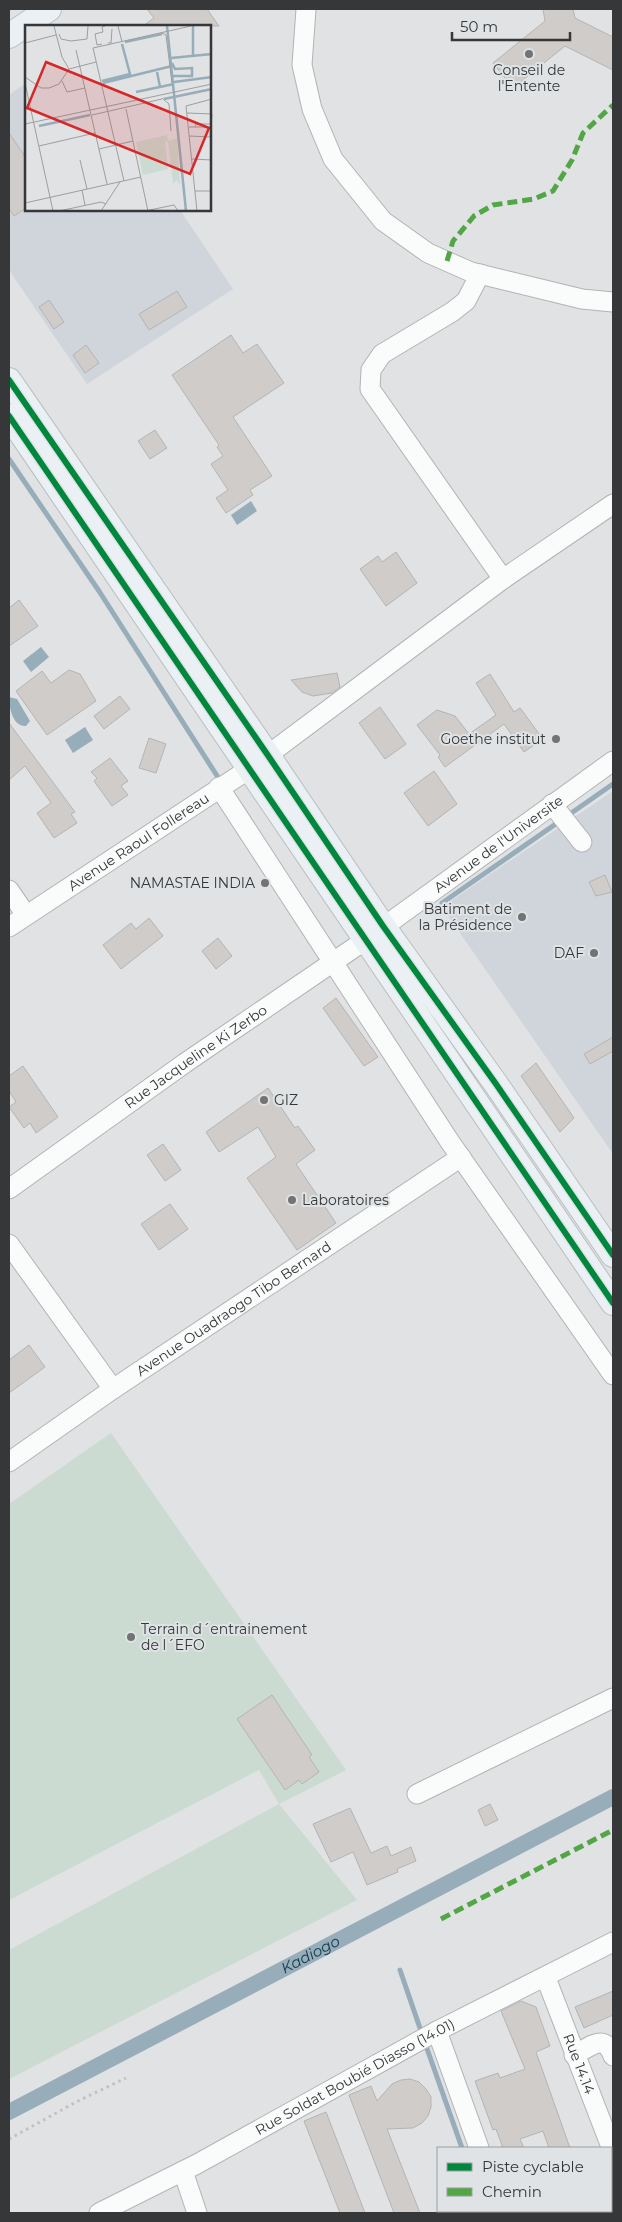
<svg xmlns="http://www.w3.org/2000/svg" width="622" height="2222" viewBox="0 0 622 2222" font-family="Montserrat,sans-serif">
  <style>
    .built { fill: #d0d5db }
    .green { fill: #cbdbd1 }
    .water { fill: #97adb9 }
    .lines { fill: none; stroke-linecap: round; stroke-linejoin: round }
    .stream { stroke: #97adb9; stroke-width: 5 }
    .canal { stroke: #97adb9; stroke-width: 16 }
    .building { fill: #d0ccc9; stroke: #b4b4b5 }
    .minor-casing { stroke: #b1b3b4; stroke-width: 21 }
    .major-casing { stroke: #bcbebf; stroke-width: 26 }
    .path { stroke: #c1c1c2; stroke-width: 3; stroke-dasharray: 2.5 4; stroke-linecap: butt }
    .minor { stroke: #fafbfb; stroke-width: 19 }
    .major { stroke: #eaf0f3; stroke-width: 24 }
    .quiet { stroke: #53a645; stroke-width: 5; stroke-dasharray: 10 5; stroke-linecap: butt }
    .cycleway-casing { stroke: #dfe3e5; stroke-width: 9 }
    .cycleway { stroke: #00873e; stroke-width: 6 }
    .poi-dot { fill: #717374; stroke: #dfe3e5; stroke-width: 2 }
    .labels { text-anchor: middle; stroke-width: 4; stroke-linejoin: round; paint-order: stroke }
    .poi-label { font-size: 14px; fill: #353738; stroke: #dfe3e5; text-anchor: end }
    .street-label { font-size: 14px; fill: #353738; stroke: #dfe3e5 }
    .water-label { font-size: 15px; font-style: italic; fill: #0d3a4d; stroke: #dfe3e5 }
    .inset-river { fill: none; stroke: #97adb9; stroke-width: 2.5 }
    .inset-road { fill: none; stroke: #9c9e9f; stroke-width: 1 }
    .view { fill: #d62828; fill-opacity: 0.15; stroke: #d62828; stroke-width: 2.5 }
    .inset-edge { fill: none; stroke: #353738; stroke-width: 2.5 }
  </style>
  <rect width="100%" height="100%" fill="#e0e2e4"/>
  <!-- built -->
  <path class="built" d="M26 83V210H180L233 289 87 384 9 270V95Z
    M613 791V1154L442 907Z"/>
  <!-- green -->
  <path class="green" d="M111 1433 346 1770 279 1804 357 1900 9 2079V1950L279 1804 259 1770 9 1900V1504Z"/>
  <!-- water -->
  <path class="water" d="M251 501 257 511 237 525 231 515Z
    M41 647 49 657 31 672 23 661Z
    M9 697 17 699 30 721 26 726C13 727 9 708 9 697Z
    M85 727 93 740 73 753 65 740Z"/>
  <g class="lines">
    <!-- stream -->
    <path class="stream" d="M9 459 99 591 221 782
      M567 816 613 784
      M442 903 560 821
      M400 1970 422 2034
      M425 2043 462 2148
      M485 2211 486 2213"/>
    <!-- canal -->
    <path class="canal" id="s1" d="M9 2112 613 1797"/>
  </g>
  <!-- building -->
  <path class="building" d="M147 9H207L219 26H143L154 18Z
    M543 9H573L575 18 613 37V70L565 46 513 88 493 63 545 21Z
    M9 133 26 158V208L14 216 9 208Z
    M177 291 187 307 149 330 139 314Z
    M49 300 64 322 54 329 39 307Z
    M231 335 243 353 257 344 284 383 233 417 272 476 250 490 253 495 226 513 216 498 228 490 211 464 223 456 217 447 219 445 172 375Z
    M86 345 99 363 85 373 73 355Z
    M155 430 167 448 150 459 138 441Z
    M396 552 417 583 386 606 360 569 378 556 382 562Z
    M19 600 38 626 9 646V608Z
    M69 670 80 674 96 701 47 735 16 691 42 671 51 683Z
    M337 673 340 687 332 693 313 696 302 692 291 680Z
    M490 674 514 712 520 708 543 739 524 752 504 724 445 767 438 757 440 755 417 725 437 710 455 716 469 734 496 715 476 683Z
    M120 696 130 709 104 729 94 716Z
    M380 707 406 744 385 759 359 723Z
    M9 723 75 812 71 814 77 823 54 838 37 813 51 803 25 766 9 780Z
    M149 738 166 744 156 773 139 768Z
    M110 758 128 781 121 786 128 795 112 806 94 781 97 778 91 772Z
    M434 771 457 804 428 826 404 793Z
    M605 875 612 892 596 896 589 882Z
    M149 918 163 936 121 969 103 945 131 923 136 929Z
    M218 938 232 956 216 969 202 951Z
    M336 998 378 1057 364 1066 323 1008Z
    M613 1037V1051L590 1064 584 1054Z
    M536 1063 574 1118 560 1132 521 1076Z
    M23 1066 58 1117 36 1133 30 1123 24 1128 9 1107 16 1102 9 1091V1076Z
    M268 1088 295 1128 298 1126 315 1150 296 1164 336 1223 297 1250 247 1178 276 1157 258 1127 219 1152 206 1132Z
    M163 1144 181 1170 165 1181 147 1155Z
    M170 1204 188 1229 159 1250 141 1224Z
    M29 1345 45 1367 9 1393V1360Z
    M272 1695 312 1755 309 1757 319 1772 302 1784 299 1780 285 1790 237 1719Z
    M490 1804 498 1820 485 1826 478 1810Z
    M350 1808 371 1853 387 1846 391 1856 411 1847 416 1861 397 1869 398 1872 367 1885 353 1852 331 1862 313 1824Z
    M613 1991V2015L584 2028 575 2007Z
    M521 2001 536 2007 550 2046 536 2052 570 2148H549L543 2131 520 2139 524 2148H503L496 2129 493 2130 475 2081 498 2073 500 2078 525 2069 501 2011Z
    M410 2079 419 2082 426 2089 431 2097V2107L428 2116 422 2123 413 2128 387 2129 420 2213H394L349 2095 371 2086 377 2101 392 2084 401 2080Z
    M326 2112 365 2213H340L304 2121Z"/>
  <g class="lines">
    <defs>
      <g id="minor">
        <path d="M306 9 302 65 312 109 333 159 383 221 428 253 471 272 582 299 613 302"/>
        <path d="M480 274 466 301 452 312 382 354 371 370 370 389 503 579"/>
        <path d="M219 787 450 1142 613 1375"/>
        <path d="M552 804 582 842"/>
        <path d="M9 890 26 915"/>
        <path id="s2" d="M9 927 249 769 503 579 613 504"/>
        <path id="s3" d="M9 1189 185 1063 364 941 613 761"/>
        <path d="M9 1244 113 1389"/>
        <path id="s4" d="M9 1462 113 1389 461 1157"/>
        <path d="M417 1794 613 1698"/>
        <path id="s5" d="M546 1978 613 2152"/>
        <path d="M437 2031 479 2148"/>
        <path d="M574 2055C591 2047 604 2032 613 2056"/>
        <path d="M183 2171 197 2213"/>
        <path d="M501 2211 502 2213"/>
        <path id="s6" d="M99 2213 197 2164 437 2031 613 1942"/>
      </g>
      <path id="major" d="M9 36 49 9
        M9 380 267 754 383 926 496 1084 613 1255
        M9 416C211 711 410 1008 613 1303"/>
    </defs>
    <!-- minor casing -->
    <use href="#minor" class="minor-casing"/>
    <!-- major casing -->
    <use href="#major" class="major-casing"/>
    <!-- path -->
    <path class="path" d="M9 2139 78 2101 126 2078"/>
    <!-- minor -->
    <use href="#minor" class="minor"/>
    <!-- major -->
    <use href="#major" class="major"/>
    <!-- quiet -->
    <path class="quiet" d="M447 261 453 241 474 216 493 205 534 199 553 191 572 160 583 133 613 105
      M441 1919 613 1830"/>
    <defs>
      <path id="cycleway" d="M9 380 267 754 383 926 496 1084 613 1255
        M9 416C211 711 410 1008 613 1303"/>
    </defs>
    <!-- cycleway casing -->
    <use href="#cycleway" class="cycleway-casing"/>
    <!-- cycleway -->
    <use href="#cycleway" class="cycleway"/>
  </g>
  <!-- markers -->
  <g class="poi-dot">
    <circle cx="529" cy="54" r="5"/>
    <circle cx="556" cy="739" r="5"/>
    <circle cx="265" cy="883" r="5"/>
    <circle cx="522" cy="917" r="5"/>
    <circle cx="594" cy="953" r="5"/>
    <circle cx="264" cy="1100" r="5"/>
    <circle cx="292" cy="1200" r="5"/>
    <circle cx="131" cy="1637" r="5"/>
  </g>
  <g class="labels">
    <!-- poi labels -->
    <g class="poi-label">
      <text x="529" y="75" text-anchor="middle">Conseil de<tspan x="529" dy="16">l'Entente</tspan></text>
      <text x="546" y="744">Goethe institut</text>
      <text x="255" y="888">NAMASTAE INDIA</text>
      <text x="512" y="914">Batiment de<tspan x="512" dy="16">la Présidence</tspan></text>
      <text x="584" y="958">DAF</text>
      <text x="274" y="1105" text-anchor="start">GIZ</text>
      <text x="302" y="1205" text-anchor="start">Laboratoires</text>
      <text x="141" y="1634" text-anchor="start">Terrain d´entrainement<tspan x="141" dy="16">de l´EFO</tspan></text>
    </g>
    <!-- street labels -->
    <g class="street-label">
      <text dy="5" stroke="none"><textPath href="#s2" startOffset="155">Avenue Raoul Follereau</textPath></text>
      <text dy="5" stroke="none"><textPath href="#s3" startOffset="599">Avenue de l'Universite</textPath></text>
      <text dy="5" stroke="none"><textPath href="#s3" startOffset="229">Rue Jacqueline Ki Zerbo</textPath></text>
      <text dy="5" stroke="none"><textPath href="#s4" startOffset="272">Avenue Ouadraogo Tibo Bernard</textPath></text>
      <text dy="5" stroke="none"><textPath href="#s5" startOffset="92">Rue 14.14</textPath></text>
      <text dy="5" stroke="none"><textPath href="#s6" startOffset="290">Rue Soldat Boubié Diasso (14.01)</textPath></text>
    </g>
    <!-- water labels -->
    <g class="water-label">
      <text dy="5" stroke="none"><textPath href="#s1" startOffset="340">Kadiogo</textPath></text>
    </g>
  </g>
  <!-- overview -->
  <g transform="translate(25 25)">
    <rect width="186" height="186" fill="#e0e2e4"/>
    <path d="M142 110 143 116 152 113 155 160 152 155 148 159 143 116 140 117 143 144 118 150 111 117Z" fill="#cbdbd1"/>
    <path class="inset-river" d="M142 1 161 186M168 1V30M100 17 137 9M146 33 187 29M147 38 150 44 167 43V51H148M132 47 135 62M77 56 105 49 97 19M149 57 187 52M78 58 147 41M111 67 149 59M139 74 187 64M14 101 65 90"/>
    <path class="inset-road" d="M29 1 37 32 44 44 71 37M93 1 97 17M137 8 141 10 147 58M34 9 36 14 46 16 62 14 63 1M0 18 31 10M83 18H86L87 4M77 19 72 20 70 9 78 7 77 2 80 1M51 25 82 159M0 52 16 63H24L34 59 44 44M37 56 42 67 60 63M0 58 28 186M137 73 144 79 146 106M101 84 123 186M162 88 187 89M67 90 137 74M0 99 187 59M164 102H186M170 102 171 99H185M164 111 186 112M185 112 187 89M14 121 70 108M74 124 108 116M167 134 187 135M55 135 62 164M99 156 68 23 166 1M57 165 60 180M170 166H187M0 178 116 152M34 186 76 177 81 179M76 186 95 157M120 186 149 180 153 186M172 186 161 81 187 74"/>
    <path class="view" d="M21 37 184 103 165 149 2 83Z"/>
    <rect width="186" height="186" class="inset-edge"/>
  </g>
  <!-- border -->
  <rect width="622" height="2222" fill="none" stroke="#353738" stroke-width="20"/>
  <!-- legend -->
  <rect x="437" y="2147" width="175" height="65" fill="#dfe3e5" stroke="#9b9ea0"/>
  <rect x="447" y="2163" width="25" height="8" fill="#00873e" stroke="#9b9ea0"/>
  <text x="482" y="2172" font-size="15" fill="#353738">Piste cyclable</text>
  <rect x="447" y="2188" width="25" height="8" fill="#53a645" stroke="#9b9ea0"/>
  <text x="482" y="2197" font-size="15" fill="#353738">Chemin</text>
  <!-- scale -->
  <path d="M452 32v8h118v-8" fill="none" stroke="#353738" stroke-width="2.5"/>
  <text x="460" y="32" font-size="15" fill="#353738" stroke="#dfe3e5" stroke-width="4" paint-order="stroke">50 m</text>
</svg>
